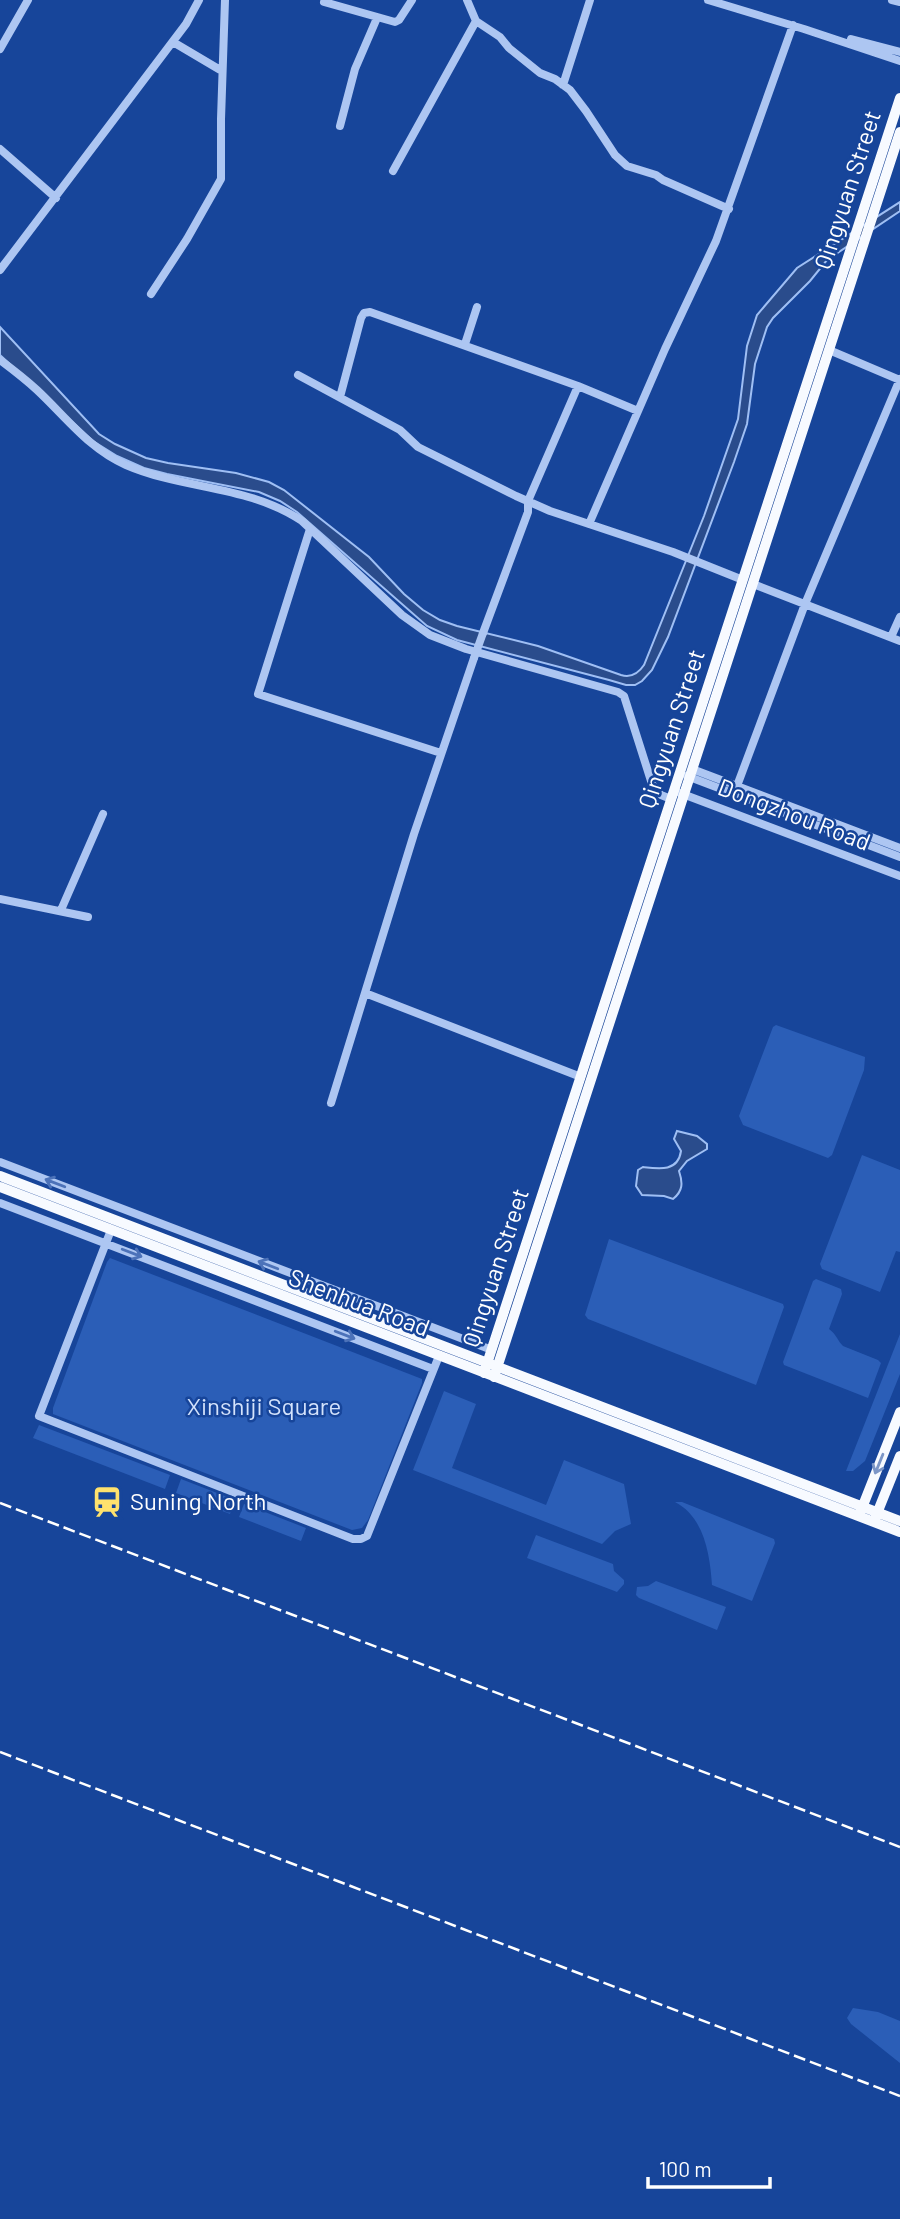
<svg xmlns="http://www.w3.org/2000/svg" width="900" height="2219" viewBox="0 0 900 2219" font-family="Barlow,sans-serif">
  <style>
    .green { fill: #2b5eb7 }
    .water { fill: #2a4c8c; stroke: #9fbff4; stroke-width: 2 }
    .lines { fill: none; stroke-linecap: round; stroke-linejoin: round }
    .minor { stroke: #adc6f2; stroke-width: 8 }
    .major { stroke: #f7faff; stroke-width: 10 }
    .rail { stroke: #fff; stroke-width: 2.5; stroke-dasharray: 12 5; stroke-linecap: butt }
    .minor-bridge { stroke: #adc6f2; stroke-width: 8 }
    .oneway { stroke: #4c72b9 }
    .oneway2 { stroke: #7c96c7 }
    .labels { text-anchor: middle; stroke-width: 5; stroke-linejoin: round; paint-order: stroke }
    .street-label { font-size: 24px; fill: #fff; stroke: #17459a }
    .park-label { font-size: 24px; fill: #d4e3fc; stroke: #17459a }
    .poi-label { font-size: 24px; fill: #fff; stroke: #17459a; text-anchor: start }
  </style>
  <rect width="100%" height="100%" fill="#17459a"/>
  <!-- green -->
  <path class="green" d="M776 1025 865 1057 864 1070 832 1155 828 1158 743 1125 739 1116 773 1027Z
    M862 1155 900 1170V1252L896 1251 880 1292 822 1269 820 1264Z
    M609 1239 783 1304 784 1307 756 1385 588 1319 585 1315Z
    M110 1258 422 1379V1383L368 1520 362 1528 352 1530 53 1414V1408L107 1262Z
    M816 1279 841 1289 842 1294 829 1329C837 1335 837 1340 843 1346L878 1360 881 1363 868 1398 784 1365 783 1362 813 1281Z
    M900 1334V1374L865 1461 853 1471H846Z
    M444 1391 476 1404 452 1468 546 1505 564 1460 624 1484 631 1524 615 1531 602 1544 413 1470Z
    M39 1425 170 1475 165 1489 33 1438Z
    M181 1479 235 1500 230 1514 176 1493Z
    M675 1502H682L774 1539 775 1543 752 1601 712 1585C710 1554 704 1517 675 1502Z
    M244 1504 306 1528 301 1541 239 1517Z
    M536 1535 613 1564 614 1571 624 1580V1584L617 1592 612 1590 527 1558Z
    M656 1581 726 1607 717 1630 639 1598 636 1595 637 1587 648 1586Z
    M853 2008 878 2012 900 2021V2063L851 2024 847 2018Z"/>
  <!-- water -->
  <path class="water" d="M900 202V211L827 260 810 281 773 318 767 327 755 364 747 424 734 462 668 637 652 670 642 681 635 685H626L609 680 457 640 427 626 297 512 280 501 259 492 167 474 144 468 117 456 93 441 0 355V327L99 434 115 444 146 458 168 463 236 473 269 482 284 490 369 557 404 594 423 610 440 620 457 626 538 646 621 675C631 678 638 674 644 665L704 516 738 419 747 346 757 315 797 268Z
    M677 1131 697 1136 707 1144V1149L687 1161 679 1171C683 1183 683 1191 673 1199L664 1196 642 1195 636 1186 638 1170 643 1167C659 1169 678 1172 681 1151L674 1139Z"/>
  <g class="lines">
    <!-- minor -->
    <path class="minor" d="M467 0 476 21 500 37 509 48 540 73 555 79 570 90 586 111 615 155 627 166 656 175 663 180 729 209
      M708 0 804 29 900 61
      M892 0 900 2
      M324 2 395 22 399 20 412 0
      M851 39 900 52
      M173 42 222 71
      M0 49 28 0
      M563 85 590 0
      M340 126 355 69 377 18
      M0 149 56 198
      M393 171 476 21
      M0 270 186 24 199 0
      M151 294 187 239 221 179V119L225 0
      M465 344 477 307
      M829 350 900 380
      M0 360C12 369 25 379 37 390 66 417 89 449 126 465 184 490 248 485 302 521L402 615 430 635 466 649 618 692 624 696 652 784 661 795 671 799
      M298 375 400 430 418 447 516 496 550 511 673 552 743 580
      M340 397 361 318 364 313 370 312 578 386 638 411
      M589 524 665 349 716 241 793 25
      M310 529 258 694 441 753
      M753 584 900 641
      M483 633 528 512V501L578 386
      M891 637 900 617
      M692 769 900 848
      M687 776 900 857
      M680 793 900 876
      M734 794 805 604 900 379
      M0 899 88 917
      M61 910 103 814
      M365 993 581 1077
      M331 1103 414 834 474 658
      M0 1162 492 1350
      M0 1203 433 1369
      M111 1230 39 1416 353 1539H361L367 1536 439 1356"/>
    <!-- major -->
    <path class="major" d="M0 1176 900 1521
      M0 1187 900 1532
      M484 1373 900 98
      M494 1377 900 132
      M860 1513 900 1412
      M876 1516 900 1456"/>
    <!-- rail -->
    <path class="rail" d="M0 1503 900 1847
      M0 1752 900 2096"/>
    <!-- minor-bridge -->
    <path class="minor-bridge" d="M474 658 483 633"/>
  </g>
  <!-- one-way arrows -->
  <defs><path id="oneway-shaft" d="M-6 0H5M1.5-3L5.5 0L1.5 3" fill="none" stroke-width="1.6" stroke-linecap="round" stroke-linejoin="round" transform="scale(1.75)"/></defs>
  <g class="oneway">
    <use href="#oneway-shaft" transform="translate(55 1183) rotate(-159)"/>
    <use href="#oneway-shaft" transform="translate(132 1253) rotate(21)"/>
    <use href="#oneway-shaft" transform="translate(268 1265) rotate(-159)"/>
    <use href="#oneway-shaft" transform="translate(345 1335) rotate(21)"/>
  </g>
  <use class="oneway2" href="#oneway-shaft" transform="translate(879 1464) rotate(112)"/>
  <!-- icons -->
  <defs>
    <symbol id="station-bare" viewBox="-9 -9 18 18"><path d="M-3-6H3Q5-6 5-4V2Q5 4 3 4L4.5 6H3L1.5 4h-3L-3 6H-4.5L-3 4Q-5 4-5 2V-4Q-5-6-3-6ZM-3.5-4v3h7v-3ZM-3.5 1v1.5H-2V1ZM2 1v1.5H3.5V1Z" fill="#ffe26d" stroke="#17459a" stroke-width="2.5" paint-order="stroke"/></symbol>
  </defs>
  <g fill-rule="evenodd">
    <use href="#station-bare" x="85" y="1480" width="44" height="44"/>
  </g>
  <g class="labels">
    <!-- street labels -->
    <g class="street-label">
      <text transform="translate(848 190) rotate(-72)" y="8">Qingyuan Street</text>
      <text transform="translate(672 729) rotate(-72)" y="8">Qingyuan Street</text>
      <text transform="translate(794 815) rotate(21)" y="8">Dongzhou Road</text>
      <text transform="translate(496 1268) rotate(-72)" y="8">Qingyuan Street</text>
      <text transform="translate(359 1303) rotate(21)" y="8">Shenhua Road</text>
    </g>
    <!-- park labels -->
    <g class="park-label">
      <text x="264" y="1415">Xinshiji Square</text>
    </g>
    <!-- poi labels -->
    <g class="poi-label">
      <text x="130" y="1510">Suning North</text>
    </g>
  </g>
  <!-- scale -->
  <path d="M648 2177v10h122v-10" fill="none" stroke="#ffffff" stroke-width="3.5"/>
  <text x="659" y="2177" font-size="21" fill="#ffffff" stroke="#17459a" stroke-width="5" paint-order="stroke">100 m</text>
</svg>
